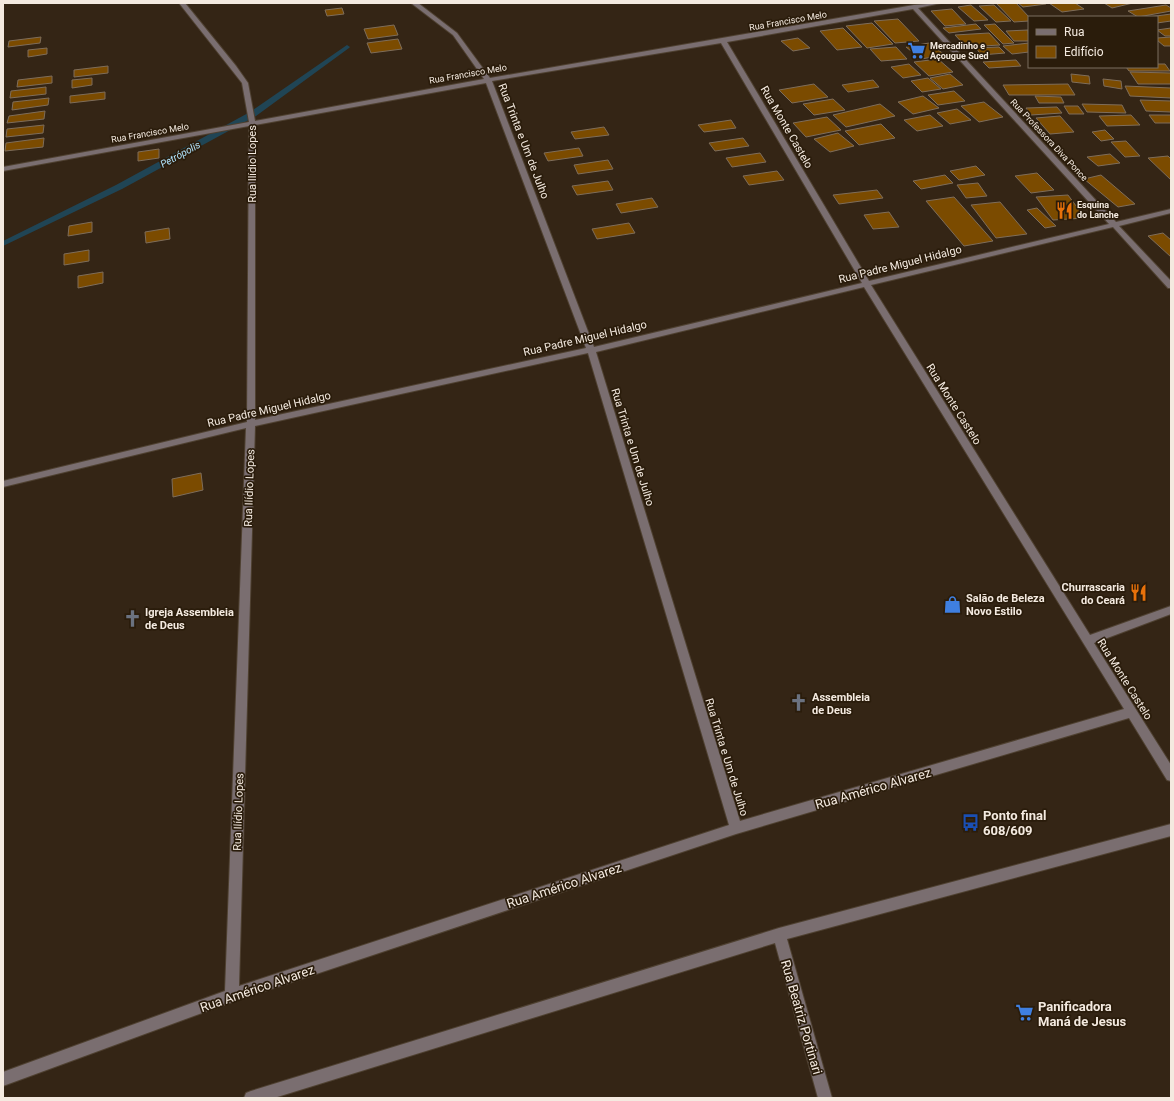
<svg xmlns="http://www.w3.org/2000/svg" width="1174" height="1101" viewBox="0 0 1174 1101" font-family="Roboto,sans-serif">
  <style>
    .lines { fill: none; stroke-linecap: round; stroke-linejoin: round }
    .stream { fill: #204555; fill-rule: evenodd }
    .building { fill: #7b4b00; stroke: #7e6d5a }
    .minor-casing { stroke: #4f4131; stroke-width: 2 }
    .minor { fill: #7a6e70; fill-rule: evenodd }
    .labels { text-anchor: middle; stroke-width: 3.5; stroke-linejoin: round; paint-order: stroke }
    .far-street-label { font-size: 9px; fill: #f4eae0; stroke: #2a1c0b }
    .far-poi-label { font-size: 9px; font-weight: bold; fill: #f4eae0; stroke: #2a1c0b; text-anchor: start }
    .far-water-label { font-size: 10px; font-style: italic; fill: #b1e4fd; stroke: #2a1c0b }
    .street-label { font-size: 11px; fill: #f4eae0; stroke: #2a1c0b }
    .poi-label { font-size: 11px; font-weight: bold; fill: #f4eae0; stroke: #2a1c0b; text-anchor: start }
    .near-street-label { font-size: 13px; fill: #f4eae0; stroke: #2a1c0b }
    .near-poi-label { font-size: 13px; font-weight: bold; fill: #f4eae0; stroke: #2a1c0b; text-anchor: start }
  </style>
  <rect width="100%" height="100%" fill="#342515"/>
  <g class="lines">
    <!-- stream -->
    <path class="stream" d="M347 45 350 47 349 48 256 116 122 189 3 246V241L116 185 250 112Z"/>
  </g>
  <!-- building -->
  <path class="building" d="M996 3H1016L1029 17V21L1014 22Z
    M1018 3H1045L1046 4 1023 7Z
    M1049 3H1075L1084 9 1062 12Z
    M1104 3H1133L1112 8Z
    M971 5 988 20 974 21 958 7Z
    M994 5 1011 21 996 22 979 6Z
    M1166 5 1171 8V11L1138 17 1128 11Z
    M342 8 344 14 327 16 325 10Z
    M952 9 966 24 945 26 931 11Z
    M1171 14V21L1157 23V17H1149Z
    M898 19 919 41 895 43 874 21Z
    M872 23 893 44 867 48 846 26Z
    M976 24 981 29 949 33 943 28Z
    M995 24 1014 43 1003 44 984 25Z
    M394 25 398 35 368 39 364 29Z
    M843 28 862 47 837 50 820 31Z
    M1171 28V36H1165L1157 30Z
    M1028 30 1029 41H1014L1006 31Z
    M989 33 1000 45 966 47 955 35Z
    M41 37 40 43 8 47 9 41Z
    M1171 37V46H1164L1157 40V38Z
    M798 38 810 48 793 51 781 41Z
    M398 39 402 49 371 53 367 43Z
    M929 43 945 55 921 59 906 47Z
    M1029 43V52L1012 54 1003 46Z
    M896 47 907 59 881 61 870 49Z
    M999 47 1005 53 981 55 976 48Z
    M47 48V54L28 57V50Z
    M938 59 953 72 929 76 914 62Z
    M1016 60 1021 66 989 68 983 62Z
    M909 64 921 75 903 78 891 67Z
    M1157 64H1165L1170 71H1129L1126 67H1157Z
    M108 66V73L74 77V70Z
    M1130 72 1171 73V84H1138Z
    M950 74 963 85 943 89 930 78Z
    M1071 74 1089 76 1090 84 1072 82Z
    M52 76V83L17 87 18 80Z
    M92 78V85L72 88V80Z
    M928 78 941 89 922 92 911 81Z
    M1103 79 1121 81 1122 89 1104 86Z
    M873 80 879 87 848 92 842 85Z
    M814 84 828 97 792 103 779 90Z
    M1068 84 1075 95H1009L1003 85Z
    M1125 86 1171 88V98L1130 96Z
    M46 87V94L10 98 11 91Z
    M954 91 965 101 938 105 928 95Z
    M105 92V99L70 103V96Z
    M923 96 939 108 913 114 898 102Z
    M1035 96 1061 97 1064 103H1039Z
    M49 98 48 105 12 110 13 102Z
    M833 99 845 110 814 115 803 104Z
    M1140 100 1171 101V112L1146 111Z
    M984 102 1003 117 979 122 961 106Z
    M880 104 895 116 846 127 833 115Z
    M1082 104 1122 105 1126 113 1087 112Z
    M1064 106H1078L1084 114H1069Z
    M1057 107 1062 113 1031 115 1026 108Z
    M957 109 971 120 950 124 937 113Z
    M45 111 44 119 7 123 9 116Z
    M930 115 943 126 917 131 904 120Z
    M1131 115 1140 125 1107 126 1099 116Z
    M1149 115H1171V123H1155Z
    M1060 116 1074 132 1050 134 1036 118Z
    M827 117 841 130 806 137 793 123Z
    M731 120 736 128 704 132 698 125Z
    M881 124 895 138 859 145 845 131Z
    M44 125 43 133 6 137 7 129Z
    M604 127 609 135 575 139 571 132Z
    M1105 130 1114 139 1101 141 1092 132Z
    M838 133 854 146 830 152 814 139Z
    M44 138 43 147 5 151 6 143Z
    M743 138 749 146 715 151 709 143Z
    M1126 141 1140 156 1125 157 1111 142Z
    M579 148 583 156 548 161 544 153Z
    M159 149V158L138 161V152Z
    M760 153 766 162 732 167 726 158Z
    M1110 154 1120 163 1098 166 1087 157Z
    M1168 156 1171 159V180L1148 158Z
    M608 160 613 169 578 174 574 165Z
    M976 166 985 175 959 180 950 171Z
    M777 171 784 180 749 185 743 176Z
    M1037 173 1054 190 1031 193 1015 176Z
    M945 175 953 183 921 189 913 181Z
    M1101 175 1135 204 1118 207 1084 179Z
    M608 181 613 190 577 195 572 186Z
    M978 183 987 196 966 198 957 185Z
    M877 190 883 198 839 204 833 195Z
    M1068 195 1085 218 1053 220 1036 197Z
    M954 197 993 241 964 246 926 201Z
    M652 198 658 207 621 213 616 204Z
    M1000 202 1027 234 996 238 971 205Z
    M1037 208 1056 226 1045 228 1027 210Z
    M889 212 899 227 873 229 864 215Z
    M92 222V232L68 236 69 226Z
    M629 223 635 233 597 239 592 229Z
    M169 228 170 239 146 243 145 232Z
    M1163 233 1171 240V257L1148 236Z
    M89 250V261L64 265V254Z
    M103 272V283L78 288V276Z
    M201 473 203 490 173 497 172 479Z"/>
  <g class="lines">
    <defs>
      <path id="minor" d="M179 3H185L236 66 248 83 255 121 484 79 453 35 411 3H418L457 33 490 78 914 5 941 3 918 8 1116 222 1171 209V213L1119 226 1171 281V288H1168L1113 227 871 285 1090 635 1171 606V614L1094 643 1171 765V781L1167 780 1129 718 736 834 232 1002 3 1086V1072L225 991 246 428 3 487V481L247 422 249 126 3 171V167L249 122 242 83ZM913 9 1109 224 869 281 727 42ZM721 43 862 283 594 347 492 81ZM486 83 586 348 255 420V125ZM864 287 1124 709 740 821 596 352ZM588 353 729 825 239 986 255 426Z
        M1171 824V836L787 939 832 1098H818L775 943 274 1098H244L246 1093 251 1091 779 928Z"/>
    </defs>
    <!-- minor casing -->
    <use href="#minor" class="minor-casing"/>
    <!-- minor -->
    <use href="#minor" class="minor"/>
  </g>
  <!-- icons -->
  <defs>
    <symbol id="supermarket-bare" viewBox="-9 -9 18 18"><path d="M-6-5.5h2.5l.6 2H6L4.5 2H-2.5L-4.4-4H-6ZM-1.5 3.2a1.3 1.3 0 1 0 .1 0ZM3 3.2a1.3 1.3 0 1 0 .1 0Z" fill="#3f7fe0" stroke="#2a1c0b" stroke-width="2.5" paint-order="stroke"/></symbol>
    <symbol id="restaurant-bare" viewBox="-9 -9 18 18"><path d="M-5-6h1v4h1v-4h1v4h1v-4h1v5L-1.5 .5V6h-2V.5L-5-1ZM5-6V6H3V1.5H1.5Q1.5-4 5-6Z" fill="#e8710a" stroke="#2a1c0b" stroke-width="2.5" paint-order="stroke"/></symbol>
    <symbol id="shop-bare" viewBox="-9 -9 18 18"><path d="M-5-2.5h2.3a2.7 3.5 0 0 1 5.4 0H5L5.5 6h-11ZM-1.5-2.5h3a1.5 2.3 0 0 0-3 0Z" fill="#3f7fe0" stroke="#2a1c0b" stroke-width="2.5" paint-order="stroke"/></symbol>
    <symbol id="church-bare" viewBox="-9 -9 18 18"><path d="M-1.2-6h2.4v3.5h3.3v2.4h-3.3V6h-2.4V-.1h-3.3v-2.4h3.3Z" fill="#6b7280" stroke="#2a1c0b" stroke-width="2.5" paint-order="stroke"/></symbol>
    <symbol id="bus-bare" viewBox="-9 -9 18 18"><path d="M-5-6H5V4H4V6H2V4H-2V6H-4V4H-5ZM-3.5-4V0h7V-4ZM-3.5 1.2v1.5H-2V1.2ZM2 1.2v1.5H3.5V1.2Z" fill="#1a4fb4" stroke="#2a1c0b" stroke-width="2.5" paint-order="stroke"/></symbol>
  </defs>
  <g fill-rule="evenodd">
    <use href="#supermarket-bare" x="904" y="38" width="25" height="25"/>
    <use href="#restaurant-bare" x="1052" y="198" width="25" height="25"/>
    <use href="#restaurant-bare" x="1126" y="580" width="25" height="25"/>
    <use href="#shop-bare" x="940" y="592" width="25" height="25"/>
    <use href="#church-bare" x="120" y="606" width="25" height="25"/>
    <use href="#church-bare" x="786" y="690" width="25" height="25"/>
    <use href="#bus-bare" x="958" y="810" width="25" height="25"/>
    <use href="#supermarket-bare" x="1012" y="1000" width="25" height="25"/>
  </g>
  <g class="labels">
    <!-- far-street labels -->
    <g class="far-street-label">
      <text transform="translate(788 21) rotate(-10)" y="3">Rua Francisco Melo</text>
      <text transform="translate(468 74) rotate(-10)" y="3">Rua Francisco Melo</text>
      <text transform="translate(150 133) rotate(-10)" y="3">Rua Francisco Melo</text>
      <text transform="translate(1049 140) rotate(47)" y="3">Rua Professora Diva Ponce</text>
    </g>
    <!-- far-poi labels -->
    <g class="far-poi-label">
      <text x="930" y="49">Mercadinho e<tspan x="930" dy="10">Açougue Sued</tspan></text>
      <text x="1077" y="208">Esquina<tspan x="1077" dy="10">do Lanche</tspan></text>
    </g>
    <!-- far-water labels -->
    <g class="far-water-label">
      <text transform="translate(180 154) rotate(-29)" y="4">Petrópolis</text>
    </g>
    <!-- street labels -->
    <g class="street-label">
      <text transform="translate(787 127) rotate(60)" y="4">Rua Monte Castelo</text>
      <text transform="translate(524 141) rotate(69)" y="4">Rua Trinta e Um de Julho</text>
      <text transform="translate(252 164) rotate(-90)" y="4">Rua Ilídio Lopes</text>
      <text transform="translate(900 264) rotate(-14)" y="4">Rua Padre Miguel Hidalgo</text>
      <text transform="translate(585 338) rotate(-13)" y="4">Rua Padre Miguel Hidalgo</text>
      <text transform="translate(954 404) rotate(58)" y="4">Rua Monte Castelo</text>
      <text transform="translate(269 409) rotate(-13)" y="4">Rua Padre Miguel Hidalgo</text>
      <text transform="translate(633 447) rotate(73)" y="4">Rua Trinta e Um de Julho</text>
      <text transform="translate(249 488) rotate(-88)" y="4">Rua Ilídio Lopes</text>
      <text transform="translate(1125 679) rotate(58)" y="4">Rua Monte Castelo</text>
      <text transform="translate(727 757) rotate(73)" y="4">Rua Trinta e Um de Julho</text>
      <text transform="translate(238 812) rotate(-88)" y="4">Rua Ilídio Lopes</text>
    </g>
    <!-- poi labels -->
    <g class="poi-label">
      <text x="1125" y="591" text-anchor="end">Churrascaria<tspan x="1125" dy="13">do Ceará</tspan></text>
      <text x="966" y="602">Salão de Beleza<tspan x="966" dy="13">Novo Estilo</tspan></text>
      <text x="145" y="616">Igreja Assembleia<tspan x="145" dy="13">de Deus</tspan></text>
      <text x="812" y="701">Assembleia<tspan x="812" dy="13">de Deus</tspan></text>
    </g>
    <!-- near-street labels -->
    <g class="near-street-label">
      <text transform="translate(873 788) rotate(-16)" y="5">Rua Américo Alvarez</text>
      <text transform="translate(564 885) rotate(-18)" y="5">Rua Américo Alvarez</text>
      <text transform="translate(257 988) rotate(-19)" y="5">Rua Américo Alvarez</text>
      <text transform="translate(802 1017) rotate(74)" y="5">Rua Beatriz Portinari</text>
    </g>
    <!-- near-poi labels -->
    <g class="near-poi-label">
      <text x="983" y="820">Ponto final<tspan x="983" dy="15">608/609</tspan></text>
      <text x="1038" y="1011">Panificadora<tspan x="1038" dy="15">Maná de Jesus</tspan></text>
    </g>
  </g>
  <!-- border -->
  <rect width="1174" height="1101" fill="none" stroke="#f4eae0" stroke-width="8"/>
  <!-- legend -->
  <rect x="1028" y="16" width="130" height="52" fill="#2a1c0b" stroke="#7b6e60"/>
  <rect x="1036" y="29" width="20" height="6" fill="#7a6e70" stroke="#7b6e60"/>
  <text x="1064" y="36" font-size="12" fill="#f4eae0">Rua</text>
  <rect x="1036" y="46" width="20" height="12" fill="#7b4b00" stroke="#7b6e60"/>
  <text x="1064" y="56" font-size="12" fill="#f4eae0">Edifício</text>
</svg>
